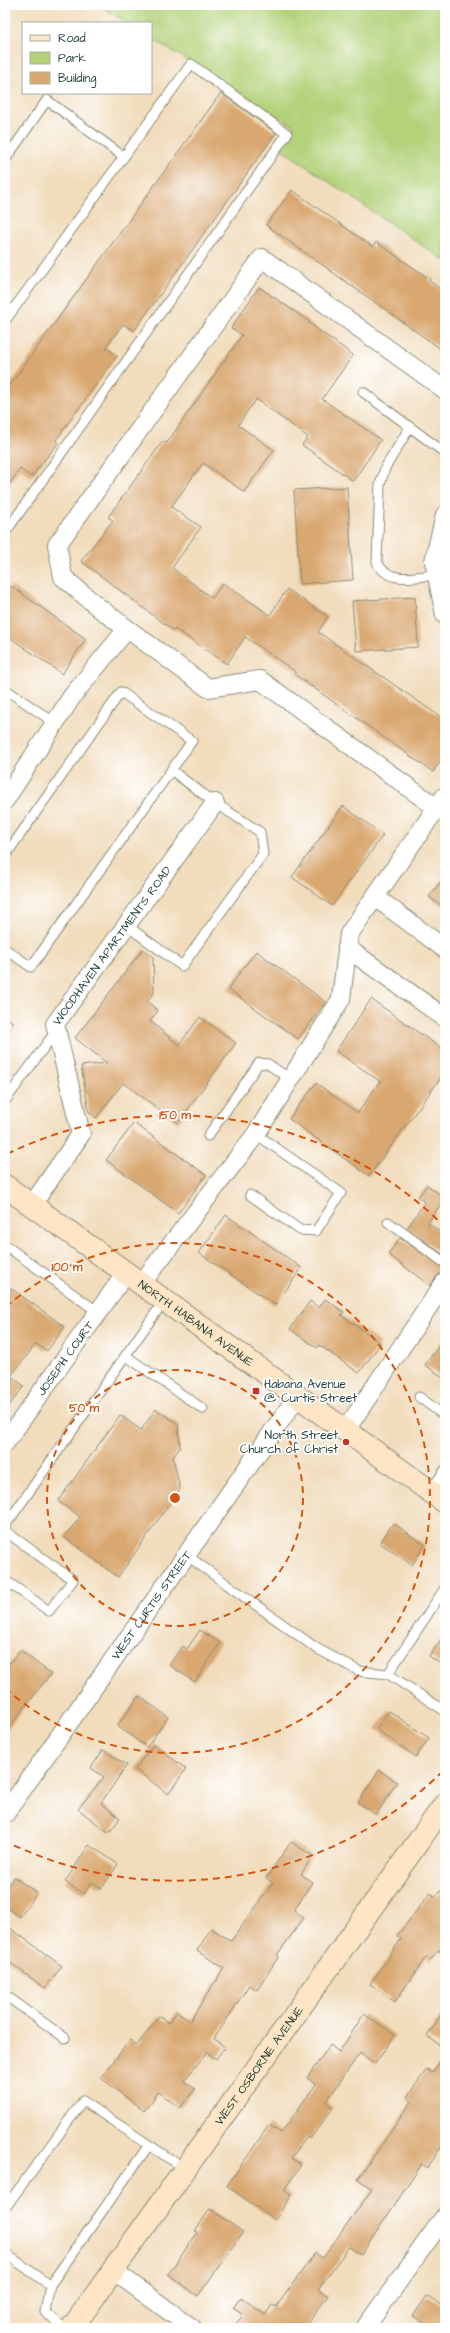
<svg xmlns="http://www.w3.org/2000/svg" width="450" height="2333" viewBox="0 0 450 2333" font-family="'Architects Daughter',sans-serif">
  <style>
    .green { fill: #b3d279; stroke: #698856 }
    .building { fill: #d9a76f }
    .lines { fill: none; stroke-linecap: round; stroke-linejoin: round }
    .lane-casing { stroke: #888c78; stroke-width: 11 }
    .street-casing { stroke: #888c78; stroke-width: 20 }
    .secondary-casing { stroke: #888c78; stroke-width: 24 }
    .lane { stroke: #fff; stroke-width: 9 }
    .street { stroke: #fff; stroke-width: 18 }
    .secondary { stroke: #fde5c5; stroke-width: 22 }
    .ring { fill: none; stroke: #d45610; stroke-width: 2; stroke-dasharray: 7 5 }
    .poi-dot { fill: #c8321e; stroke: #fff; stroke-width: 1.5 }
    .labels { text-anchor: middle; stroke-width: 3.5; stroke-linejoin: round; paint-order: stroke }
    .street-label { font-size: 12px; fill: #1f3d34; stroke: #fff }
    .poi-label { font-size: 12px; fill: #1f3d34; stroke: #fff; text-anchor: start }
    .centre { fill: #d45610; stroke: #fff; stroke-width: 2 }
    .ring-label { font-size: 12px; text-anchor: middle; font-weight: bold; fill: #d45610; stroke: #fff; stroke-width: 3.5; stroke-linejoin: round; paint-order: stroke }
  </style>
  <rect width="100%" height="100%" fill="#fff"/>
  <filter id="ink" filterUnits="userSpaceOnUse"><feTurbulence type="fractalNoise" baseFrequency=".025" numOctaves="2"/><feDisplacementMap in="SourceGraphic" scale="8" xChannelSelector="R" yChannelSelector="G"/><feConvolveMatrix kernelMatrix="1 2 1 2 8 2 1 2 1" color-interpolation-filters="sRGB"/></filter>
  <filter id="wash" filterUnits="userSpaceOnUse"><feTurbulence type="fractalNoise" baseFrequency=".012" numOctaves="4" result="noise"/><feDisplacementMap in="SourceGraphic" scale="16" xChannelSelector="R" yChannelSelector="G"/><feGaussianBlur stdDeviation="0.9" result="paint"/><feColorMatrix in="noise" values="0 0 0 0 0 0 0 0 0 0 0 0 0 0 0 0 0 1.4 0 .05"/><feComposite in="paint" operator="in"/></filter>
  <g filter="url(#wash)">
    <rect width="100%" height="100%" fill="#f1dcbb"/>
    <!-- green -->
    <path class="green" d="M99 5H445V261L280 148 294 126 151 38V23H128Z"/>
    <g id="blocks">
      <!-- building -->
      <path class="building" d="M221 93 276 133 134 331 123 324 106 347 117 356 56 440 59 442 31 477 20 469 5 490V381L10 385Z
        M292 190 373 247 376 242 430 279 429 281 445 292V352L266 225Z
        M259 287 310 322 309 323 353 355 322 399 381 440 353 481 302 445 308 437 256 399 238 425 274 450 244 492 203 463 171 507 201 527 172 568 212 598 223 583 270 615 287 589 328 617 318 632 445 720V754L433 772 294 674 296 672 245 637 227 664 175 629 174 631 81 561 113 520 108 517 163 441 167 443 242 335 231 328Z
        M347 487 353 580 300 584 294 490Z
        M11 586 86 639 62 674 5 634V594Z
        M415 597 418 647 356 651 352 601Z
        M343 806 383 835 332 906 292 877Z
        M445 876V908L429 897Z
        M143 949 153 957 154 993 147 1001 158 1011 150 1021 179 1045 200 1017 236 1043 178 1123 123 1083 96 1118 89 1112 81 1066 107 1063 75 1038Z
        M256 951 326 1002 298 1039 228 989Z
        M371 999 445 1051V1072L369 1176 289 1119 316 1083 358 1113 380 1081 336 1051Z
        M134 1123 206 1175 178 1213 106 1160Z
        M427 1185 445 1198 428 1223 445 1235V1256L407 1228 425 1202 418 1197Z
        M226 1215 302 1268 275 1305 199 1253Z
        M400 1238 445 1269V1272L437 1276 430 1286 388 1254Z
        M5 1284 65 1327 47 1351 36 1344 11 1376 24 1386 5 1411Z
        M325 1299 344 1312 341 1315 381 1343 359 1373 319 1345 317 1348 290 1329 310 1301 319 1308Z
        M445 1337V1379L425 1365Z
        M156 1409 178 1424 180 1448 173 1457 180 1489 118 1577 64 1537 80 1517 58 1501 120 1415 141 1430Z
        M393 1523 425 1545 412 1565 380 1543Z
        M200 1630 220 1643 195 1682 169 1665 182 1646 187 1649Z
        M445 1634V1667L429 1656Z
        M20 1650 51 1674 5 1732V1669Z
        M139 1696 168 1717 147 1747 117 1726Z
        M389 1711 429 1738 416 1757 376 1729Z
        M154 1744 186 1769 168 1794 135 1769Z
        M103 1750 127 1765 101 1803 120 1818 109 1833 78 1809 104 1777 91 1768Z
        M379 1770 397 1782 376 1815 358 1803Z
        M291 1842 313 1856 301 1874 312 1882 294 1910 304 1918 277 1955 279 1956 257 1990 249 1985 214 2039 225 2047 216 2059 207 2052 184 2081 195 2089 180 2108 159 2092 144 2111 101 2078 130 2040 137 2045 159 2016 169 2023 177 2011 190 2021 224 1968 197 1951 211 1928 231 1941 273 1883 266 1878Z
        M89 1845 118 1864 102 1888 92 1882 84 1894 65 1882Z
        M14 1877 37 1893 20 1917 5 1907V1890Z
        M445 1885V1955L438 1950 430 1961 426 1957 395 2002 370 1984 401 1939 397 1936 430 1893 436 1897Z
        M10 1928 62 1966 45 1988 5 1959V1935Z
        M445 2009V2049L427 2036Z
        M364 2014 395 2035 375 2064 360 2053 326 2102 333 2108 310 2139 307 2137 291 2158 301 2165 284 2190 292 2195 275 2220 227 2186 269 2125 281 2133 316 2084 307 2078 330 2045 339 2052Z
        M445 2055V2142L427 2168 422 2164 361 2255 349 2247 318 2289 328 2296 304 2328H233L243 2315 233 2308 241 2297 265 2315 272 2305 276 2307 315 2253 323 2258 372 2189 358 2179 412 2101 407 2097 427 2069 432 2073Z
        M210 2209 243 2232 198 2296 168 2274 198 2232 195 2231Z
        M427 2296 445 2308V2328H431L413 2316Z"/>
    </g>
  </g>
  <g filter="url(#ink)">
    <use href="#blocks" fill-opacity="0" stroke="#888c78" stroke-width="1"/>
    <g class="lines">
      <defs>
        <path id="lane" d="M5 160 47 100 124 157
          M5 321 191 64 287 134 5 533
          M363 392 445 453
          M410 427 385 468 380 485 377 562C388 585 415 576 437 575
          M5 689 55 723
          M5 856 121 692 192 741 31 967 5 949
          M126 925 182 966 263 854 260 832 215 803 171 770
          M5 1026 7 1024
          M5 1101 56 1031
          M208 1136 259 1063 268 1064 290 1079
          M250 1195 300 1230 316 1231 341 1193 256 1134
          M388 1222 445 1263
          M5 1245 98 1312
          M126 1356 203 1409
          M419 1397 445 1416
          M430 1491 445 1470
          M5 1526 164 1301
          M5 1531 73 1580 49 1611 5 1580
          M186 1555 316 1648 359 1671 388 1674
          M445 1588 388 1674 445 1711
          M5 1995 65 2038
          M5 2208 83 2101 185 2169
          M5 2253 50 2285 45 2312 64 2328
          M50 2285 149 2145"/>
        <g id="street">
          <path d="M445 515 434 561 445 615"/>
          <path d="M5 800 73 695 127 629"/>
          <path d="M437 808 260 680 208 688 99 608 63 577 57 545 262 258 445 390"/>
          <path d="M375 897 445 949"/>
          <path d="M347 948 445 1018"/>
          <path id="s1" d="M32 1205 81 1134 55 1024 215 803"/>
          <path d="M141 1284 256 1134 341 999 349 934 445 796"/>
          <path d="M345 1431 445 1282"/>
          <path id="s2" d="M5 1443 126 1273"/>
          <path id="s3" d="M5 1814 297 1397"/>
          <path d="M114 2271 192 2328"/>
          <path d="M365 2328 445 2216"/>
        </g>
        <g id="secondary">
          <path id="s4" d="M5 1186 445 1502"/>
          <path id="s5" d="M72 2328 445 1804"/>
        </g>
      </defs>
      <!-- lane casing -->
      <use href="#lane" class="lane-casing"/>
      <!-- street casing -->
      <use href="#street" class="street-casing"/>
      <!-- secondary casing -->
      <use href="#secondary" class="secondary-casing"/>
      <!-- lane -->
      <use href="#lane" class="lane"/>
      <!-- street -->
      <use href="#street" class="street"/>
      <!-- secondary -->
      <use href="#secondary" class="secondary"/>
    </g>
  </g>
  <!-- distance rings -->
  <g class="ring">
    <circle cx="175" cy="1498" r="128"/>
    <path d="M6 1307A255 255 0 1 1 6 1689"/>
    <path d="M443 1771A383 383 0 0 1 7 1842M7 1154A383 383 0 0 1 443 1225"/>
  </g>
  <!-- markers -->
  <g class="poi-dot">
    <rect x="252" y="1387" width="8" height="8" rx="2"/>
    <circle cx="346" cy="1442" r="4"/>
  </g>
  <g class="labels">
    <!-- street labels -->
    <g class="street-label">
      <text dy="4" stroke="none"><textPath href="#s1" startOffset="296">WOODHAVEN APARTMENTS ROAD</textPath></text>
      <text dy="4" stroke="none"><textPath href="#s4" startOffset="235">NORTH HABANA AVENUE</textPath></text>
      <text dy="4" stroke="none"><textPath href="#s2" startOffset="104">JOSEPH COURT</textPath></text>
      <text dy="4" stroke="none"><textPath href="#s3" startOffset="255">WEST CURTIS STREET</textPath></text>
      <text dy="4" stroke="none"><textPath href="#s5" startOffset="322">WEST OSBORNE AVENUE</textPath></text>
    </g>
    <!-- poi labels -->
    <g class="poi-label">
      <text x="264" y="1388">Habana Avenue<tspan x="264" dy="14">@ Curtis Street</tspan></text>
      <text x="338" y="1439" text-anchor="end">North Street<tspan x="338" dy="14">Church of Christ</tspan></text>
    </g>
  </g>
  <circle cx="175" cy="1498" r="6" class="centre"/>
  <g class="ring-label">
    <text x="175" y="1119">150 m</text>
    <text x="67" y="1271">100 m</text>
    <text x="84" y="1412">50 m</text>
  </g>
  <!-- margin -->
  <rect width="450" height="2333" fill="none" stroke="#fff" stroke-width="20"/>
  <!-- legend -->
  <rect x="22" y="22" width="130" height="72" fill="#ffffff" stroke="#a5b1ae"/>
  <rect x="30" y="35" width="20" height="6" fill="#fde5c5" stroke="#a5b1ae"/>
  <text x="58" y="42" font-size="12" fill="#1f3d34">Road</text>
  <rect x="30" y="52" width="20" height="12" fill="#b3d279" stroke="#a5b1ae"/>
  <text x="58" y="62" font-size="12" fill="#1f3d34">Park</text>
  <rect x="30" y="72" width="20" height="12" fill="#d9a76f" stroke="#a5b1ae"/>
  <text x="58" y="82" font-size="12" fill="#1f3d34">Building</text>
</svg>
